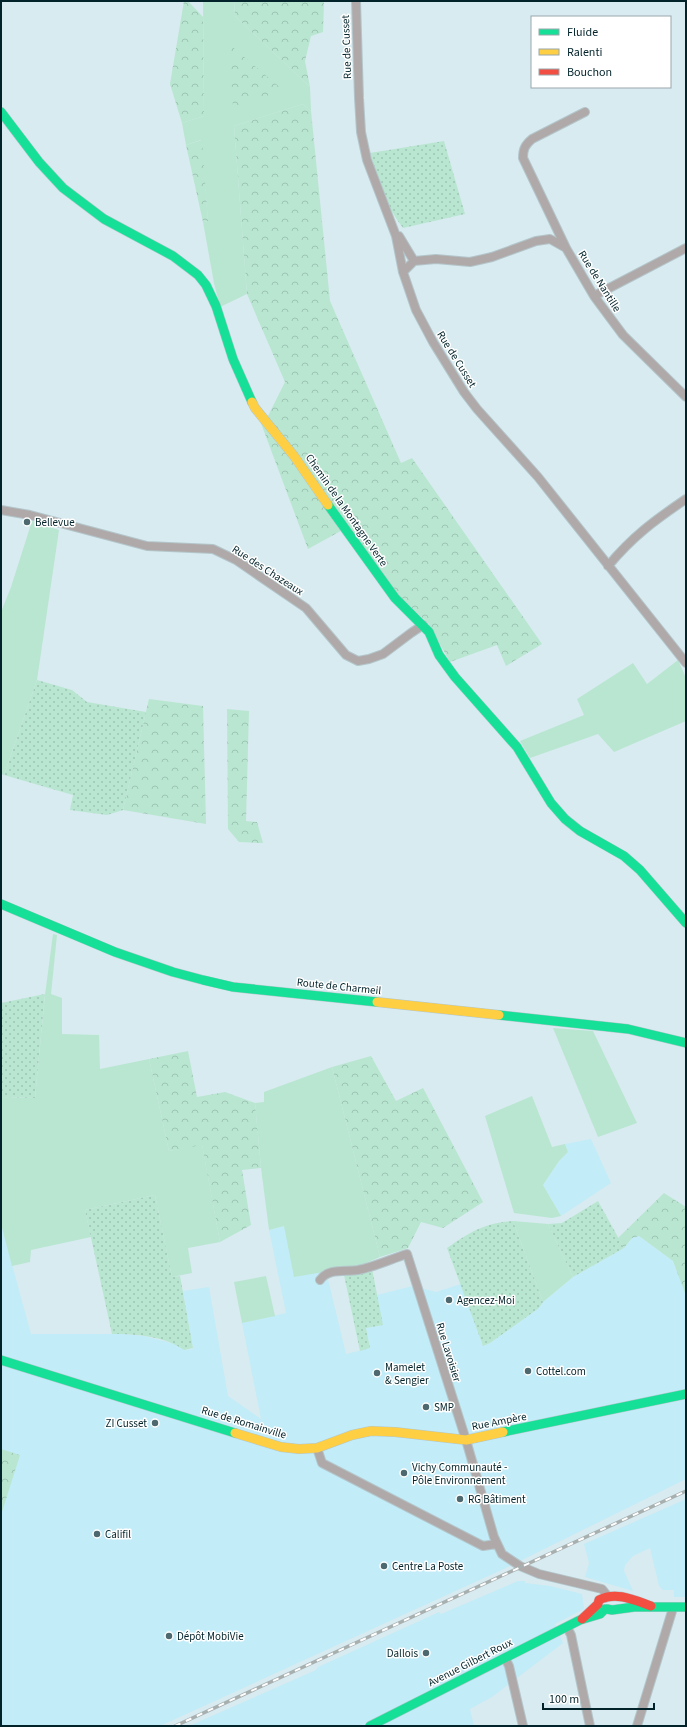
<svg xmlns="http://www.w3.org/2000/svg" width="687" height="1727" viewBox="0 0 687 1727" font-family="'Source Sans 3',sans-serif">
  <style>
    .built { fill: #c2ecf8 }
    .grass { fill: #b9e6d1 }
    .forest { fill: url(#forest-crowns) }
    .park { fill: url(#park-dots) }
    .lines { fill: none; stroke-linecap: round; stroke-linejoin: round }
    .street-casing { stroke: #b4c6cb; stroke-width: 10 }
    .fast-casing { stroke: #b4c6cb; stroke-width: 10 }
    .slow-casing { stroke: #b4c6cb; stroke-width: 10 }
    .jam-casing { stroke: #b4c6cb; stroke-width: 10 }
    .street { stroke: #afaaa9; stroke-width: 8 }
    .fast { stroke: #16e098; stroke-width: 9 }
    .slow { stroke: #ffcf43; stroke-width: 9 }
    .jam { stroke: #f24e42; stroke-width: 9 }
    .rail-casing { stroke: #a8afaf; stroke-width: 3.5 }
    .rail { stroke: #fff; stroke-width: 2; stroke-dasharray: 6; stroke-linecap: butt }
    .poi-dot { fill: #4d696f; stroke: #fff; stroke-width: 1.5 }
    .labels { text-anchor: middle; stroke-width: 3; stroke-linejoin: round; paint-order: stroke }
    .street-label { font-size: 11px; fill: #02232a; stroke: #fff }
    .poi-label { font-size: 11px; fill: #02232a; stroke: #fff; text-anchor: start }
  </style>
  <defs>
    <pattern id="forest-crowns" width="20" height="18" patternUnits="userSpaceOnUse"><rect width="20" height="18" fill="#b9e6d1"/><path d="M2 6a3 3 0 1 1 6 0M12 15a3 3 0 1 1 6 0" fill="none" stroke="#9dc5b4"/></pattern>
    <pattern id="park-dots" width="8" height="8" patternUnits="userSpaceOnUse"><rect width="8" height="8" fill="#b9e6d1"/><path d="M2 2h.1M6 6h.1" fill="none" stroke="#9dc5b4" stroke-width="1.8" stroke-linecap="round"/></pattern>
  </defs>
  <rect width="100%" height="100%" fill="#d8ebf0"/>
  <!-- built -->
  <path class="built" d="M591 1139 611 1183 561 1216 543 1185 559 1161 568 1152 565 1144Z
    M1 1224 31 1334H123L144 1336 175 1344 184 1350 193 1349 183 1291 209 1287 228 1396 261 1419 242 1323 286 1313 269 1230 284 1226 326 1271 346 1354 370 1348 366 1328 382 1325 377 1295 413 1286 436 1292 461 1284 483 1346 490 1343 539 1308 543 1302 573 1277 624 1248 632 1238 639 1236 673 1261 686 1293V1479L508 1567 160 1726H1Z
    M686 1499V1597H674V1590H663L659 1586 650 1548 633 1556 625 1565 624 1571 633 1591 585 1577 589 1563 584 1544Z
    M518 1581H525V1583L550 1586 582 1594 584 1609 555 1624 563 1643 492 1697 470 1709 474 1726H189L316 1670 318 1667 439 1612 441 1614Z"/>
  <!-- grass -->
  <path class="grass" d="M203 1H234L235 16 310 87 311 111 303 104 234 126 247 294 220 307 214 283 203 222 208 221 201 140 186 145 182 123 204 116Z
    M32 521 59 530 37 680 4 775 1 774V612L11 587Z
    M678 660 686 678V721L614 752 598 734 530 758 520 741 584 715 577 699 633 663 647 684Z
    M53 934 57 935 51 994 62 998V1034L99 1035 100 1069 149 1059 169 1151 202 1144 220 1242 188 1248 192 1273 172 1277 155 1195 85 1210 91 1237 31 1250 30 1262 12 1266 1 1224V1097L35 1098 45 995Z
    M553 1028 593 1031 637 1123 598 1137Z
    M332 1067 380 1257 359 1266 294 1277 284 1226 269 1230 261 1168 255 1103 264 1102V1092Z
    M532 1096 552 1147 565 1144 568 1152 559 1161 543 1185 561 1216 552 1218 514 1213 485 1116Z
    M513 1221 548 1224 573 1277 543 1302Z
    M266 1276 275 1316 242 1323 234 1282Z"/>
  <!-- forest -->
  <path class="forest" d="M184 1H188L203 17 204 116 182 123 170 84Z
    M234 1H324L323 32 311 36 305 61 310 87 235 16Z
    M229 44 283 90 233 108Z
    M303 104 311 111 330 301 401 463 412 458 542 644 506 666 497 645 450 662 428 623 396 593 348 527 308 549 259 418 268 416 285 382 247 294 234 126Z
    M202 140 208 221 203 222 186 145Z
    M149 699 203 706 206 824 123 810Z
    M227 709 249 711 246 821 257 822 263 843 239 842 228 829Z
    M188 1051 197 1097 225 1092 255 1103 261 1168 242 1170 251 1225 220 1242 202 1145 169 1151 149 1059Z
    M371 1056 396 1101 423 1088 483 1202 443 1228 421 1222 408 1248 380 1257 332 1067Z
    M664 1193 686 1207 685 1293 673 1261 639 1236 632 1238 624 1248 618 1238Z
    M1 1449 20 1455 1 1515Z"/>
  <!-- park -->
  <path class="park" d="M444 141 465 214 403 228C386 207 378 179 370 153Z
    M37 680 72 690 87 702 146 712 123 810 107 815 70 810 73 795 4 775Z
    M45 994 35 1098 1 1097V1003Z
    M155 1195 172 1277 180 1276 193 1348 184 1350C164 1336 136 1334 112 1334L85 1210Z
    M598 1201 624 1248 573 1277 548 1224 562 1223Z
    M513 1221 543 1302 539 1308 490 1343 483 1346 447 1248C470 1232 484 1223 513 1221Z
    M372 1269 383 1325 366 1328 370 1348 360 1351 344 1275Z"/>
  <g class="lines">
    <defs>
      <path id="street" d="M356 1 359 98 361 132 367 160 396 236 403 272 416 310 433 342 464 392 477 409 538 477 686 663
        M396 236H399L414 261
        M566 248 523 158C523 149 525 145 532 139L585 112
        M403 272 414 261 436 259 470 262 492 257 536 241 550 239 566 248 594 296 623 335 686 397
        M594 296 686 248
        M1 510 30 515 147 546 213 549 236 560 306 608 346 655 358 661 369 659 383 654 411 633 423 625
        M608 566C633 536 655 520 686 499
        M320 1280C328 1268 345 1272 358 1270 374 1267 391 1259 407 1254L466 1440 494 1537 502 1554 520 1566 539 1574 602 1589 606 1594 605 1598
        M317 1448 322 1463 483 1546 496 1544
        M567 1627 571 1635 590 1726
        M505 1658 509 1666 523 1726
        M637 1726 673 1608"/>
      <path id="fast" d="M1 112 39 162 63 188 104 219 173 256 198 275 206 285 216 306 233 359 252 402
        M328 505 395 598 429 632 439 655 455 677 517 747 551 803 565 819 580 831 624 856 640 870 686 923
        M1 904 115 952 173 972 203 980 233 987 377 1002
        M499 1015 628 1029 686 1043
        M1 1360 235 1433
        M503 1432 686 1394
        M607 1609 612 1610 634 1607H686
        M370 1726 580 1620 600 1614 605 1609"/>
      <path id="slow" d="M252 402 255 408 294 456 328 505
        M377 1002 499 1015
        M235 1433 281 1447 299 1449 317 1448 352 1435 371 1431 395 1432 466 1440 503 1432"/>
      <path id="jam" d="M582 1619 598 1604 599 1600C616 1591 634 1600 651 1606"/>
    </defs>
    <!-- street casing -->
    <use href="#street" class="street-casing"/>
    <!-- fast casing -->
    <use href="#fast" class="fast-casing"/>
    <!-- slow casing -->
    <use href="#slow" class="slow-casing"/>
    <!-- jam casing -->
    <use href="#jam" class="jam-casing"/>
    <!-- street -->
    <use href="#street" class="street"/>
    <!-- fast -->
    <use href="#fast" class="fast"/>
    <!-- slow -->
    <use href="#slow" class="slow"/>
    <!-- jam -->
    <use href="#jam" class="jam"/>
    <defs>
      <path id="rail" d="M175 1726 686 1491"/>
    </defs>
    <!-- rail casing -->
    <use href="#rail" class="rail-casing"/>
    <!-- rail -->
    <use href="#rail" class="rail"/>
  </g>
  <!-- markers -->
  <g class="poi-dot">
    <circle cx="27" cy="522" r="4"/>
    <circle cx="449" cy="1300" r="4"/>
    <circle cx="528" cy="1371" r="4"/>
    <circle cx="377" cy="1373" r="4"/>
    <circle cx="426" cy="1407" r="4"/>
    <circle cx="155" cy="1423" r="4"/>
    <circle cx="404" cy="1473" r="4"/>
    <circle cx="460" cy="1499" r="4"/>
    <circle cx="97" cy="1534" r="4"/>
    <circle cx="384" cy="1566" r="4"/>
    <circle cx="169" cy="1636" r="4"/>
    <circle cx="426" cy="1653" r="4"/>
  </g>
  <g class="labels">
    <!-- street labels -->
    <g class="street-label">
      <text transform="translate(346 47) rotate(-92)" y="4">Rue de Cusset</text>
      <text transform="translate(600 281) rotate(58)" y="4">Rue de Nantille</text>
      <text transform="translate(457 359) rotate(58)" y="4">Rue de Cusset</text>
      <text transform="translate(347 510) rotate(55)" y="4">Chemin de la Montagne Verte</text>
      <text transform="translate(268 570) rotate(33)" y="4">Rue des Chazeaux</text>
      <text transform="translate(339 986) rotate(6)" y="4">Route de Charmeil</text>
      <text transform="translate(449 1352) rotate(73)" y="4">Rue Lavoisier</text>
      <text transform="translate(499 1421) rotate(-11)" y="4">Rue Ampère</text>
      <text transform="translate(244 1422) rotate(17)" y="4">Rue de Romainville</text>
      <text transform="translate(470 1662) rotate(-27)" y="4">Avenue Gilbert Roux</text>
    </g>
    <!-- poi labels -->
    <g class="poi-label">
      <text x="35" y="526">Bellevue</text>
      <text x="457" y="1304">Agencez-Moi</text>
      <text x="385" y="1371">Mamelet<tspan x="385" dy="13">&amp; Sengier</tspan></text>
      <text x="536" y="1375">Cottel.com</text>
      <text x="434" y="1411">SMP</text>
      <text x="147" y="1427" text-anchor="end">ZI Cusset</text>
      <text x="412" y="1471">Vichy Communauté -<tspan x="412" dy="13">Pôle Environnement</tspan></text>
      <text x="468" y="1503">RG Bâtiment</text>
      <text x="105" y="1538">Califil</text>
      <text x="392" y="1570">Centre La Poste</text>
      <text x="177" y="1640">Dépôt MobiVie</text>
      <text x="418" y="1657" text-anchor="end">Dallois</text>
    </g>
  </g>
  <!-- border -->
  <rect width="687" height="1727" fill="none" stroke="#02232a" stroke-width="4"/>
  <!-- legend -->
  <rect x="531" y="16" width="140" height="72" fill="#ffffff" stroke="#9aa7aa"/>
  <rect x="539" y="29" width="20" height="6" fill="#16e098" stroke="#9aa7aa"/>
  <text x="567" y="36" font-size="12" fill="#02232a">Fluide</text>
  <rect x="539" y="49" width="20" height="6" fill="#ffcf43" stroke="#9aa7aa"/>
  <text x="567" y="56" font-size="12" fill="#02232a">Ralenti</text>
  <rect x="539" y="69" width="20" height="6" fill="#f24e42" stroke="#9aa7aa"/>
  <text x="567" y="76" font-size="12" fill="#02232a">Bouchon</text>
  <!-- scale -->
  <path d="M543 1703v6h111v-6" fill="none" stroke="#02232a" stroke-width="2"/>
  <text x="549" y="1703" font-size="12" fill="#02232a" stroke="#ffffff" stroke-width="3" paint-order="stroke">100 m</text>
</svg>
